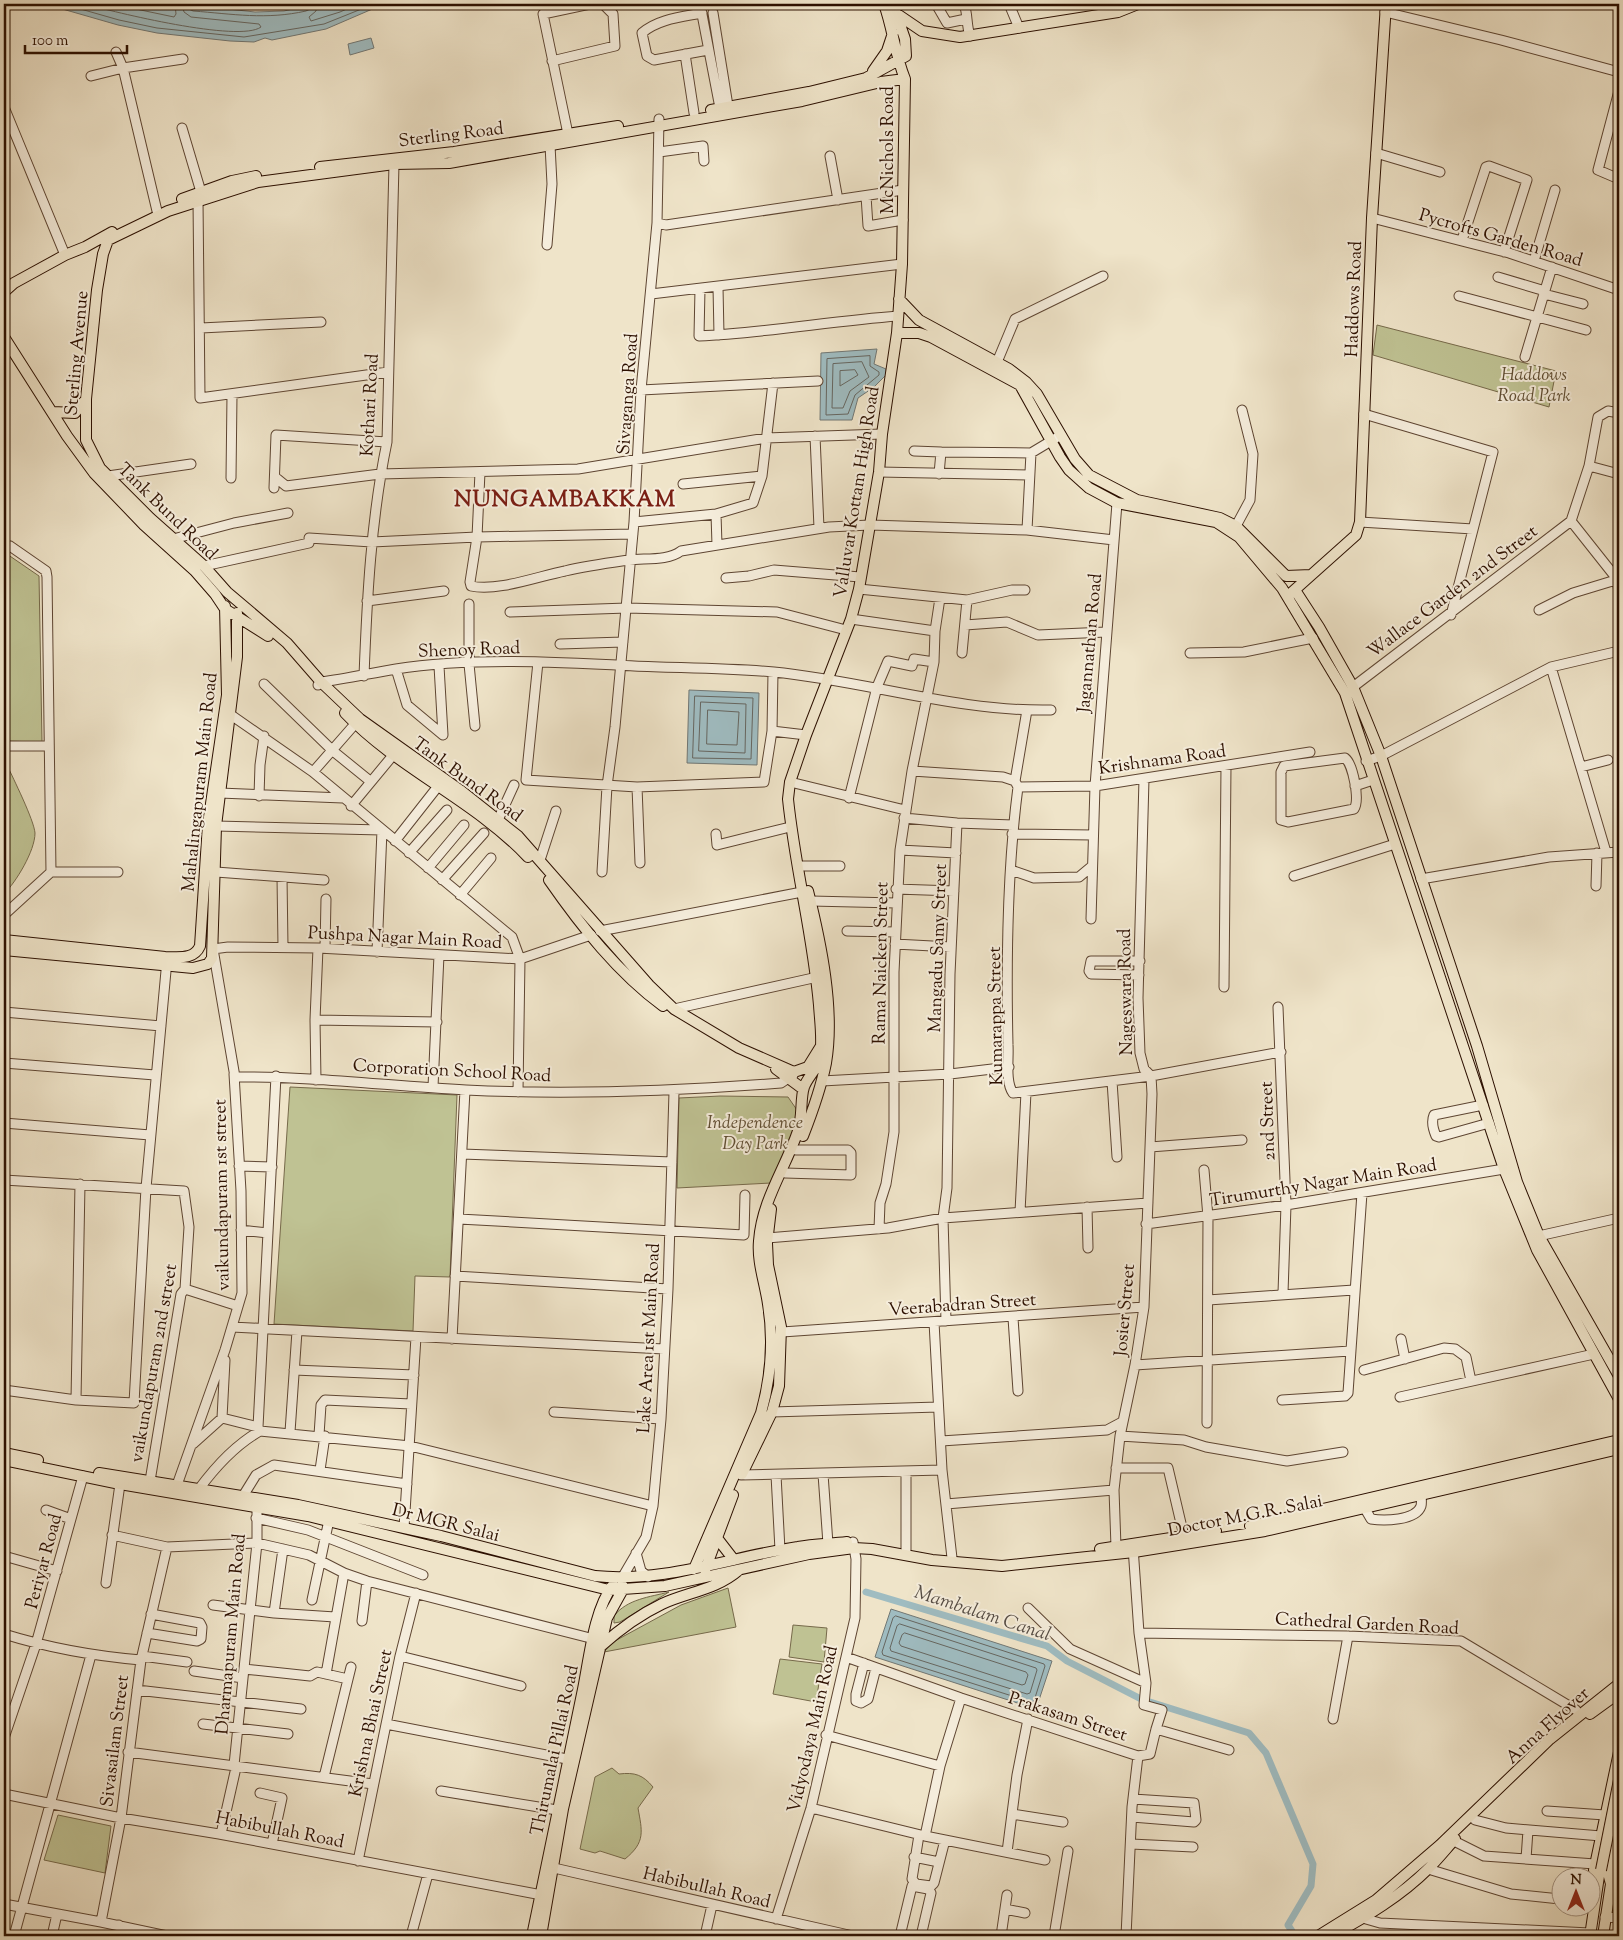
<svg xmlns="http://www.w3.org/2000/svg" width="1623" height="1940" viewBox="0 0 1623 1940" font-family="'Sorts Mill Goudy',serif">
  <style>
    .green { fill: #bfc293; stroke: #76694a }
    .water { fill: #9fbcc1; stroke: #717774 }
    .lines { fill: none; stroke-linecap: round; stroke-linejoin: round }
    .shore { stroke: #666660; stroke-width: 1 }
    .canal { stroke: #9fbcc1; stroke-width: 7 }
    .minor-casing { stroke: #5e4532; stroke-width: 11 }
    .major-casing { stroke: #2d1000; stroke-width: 12 }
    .minor { stroke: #f5eddc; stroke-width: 9 }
    .major { stroke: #efe4c9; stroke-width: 10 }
    .major-bridge-casing { stroke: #2d1000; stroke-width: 12; stroke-linecap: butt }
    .major-bridge { stroke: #efe4c9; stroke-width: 10 }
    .labels { text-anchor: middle; stroke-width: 4; stroke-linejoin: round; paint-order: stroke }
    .street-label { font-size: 18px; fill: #2d1000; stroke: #f5eddc }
    .park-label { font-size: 18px; font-style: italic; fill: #604e33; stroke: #f5eddc }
    .water-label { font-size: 19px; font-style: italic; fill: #554c44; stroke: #f5eddc }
    .district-label { font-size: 22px; font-weight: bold; letter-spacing: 1px; fill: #7a1f14; stroke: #f5eddc }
  </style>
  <rect width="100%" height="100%" fill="#efe4c9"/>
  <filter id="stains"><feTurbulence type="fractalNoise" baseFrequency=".004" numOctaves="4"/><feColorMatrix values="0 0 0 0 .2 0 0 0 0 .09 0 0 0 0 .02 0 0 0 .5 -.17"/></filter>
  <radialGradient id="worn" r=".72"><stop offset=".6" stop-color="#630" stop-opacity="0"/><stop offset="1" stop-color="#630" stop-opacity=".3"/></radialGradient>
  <!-- green -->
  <path class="green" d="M1377 325 1556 371 1549 407 1373 355Z
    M4 552 39 576 42 742 4 741Z
    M4 763 7 765C13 778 34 820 35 833 35 851 16 882 4 894Z
    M290 1087 457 1095 450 1277 415 1276 413 1331 274 1324Z
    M720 1096 788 1097 797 1110V1128L771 1183 677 1188 679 1098Z
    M728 1588 736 1627 604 1652 613 1642 681 1605Z
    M669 1592 620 1622 614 1623V1616C627 1599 650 1597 669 1592Z
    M793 1625 827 1628 824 1662 789 1657Z
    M780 1659 822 1664 816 1702 773 1694Z
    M612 1768 619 1774C635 1772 643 1775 653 1787L638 1808C642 1831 646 1842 625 1859L600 1851 595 1853 580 1849 595 1777Z
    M58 1815 111 1826 105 1873 44 1860Z"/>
  <!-- water -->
  <path class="water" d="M45 4H183L255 12 284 11 314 4H384L326 29 272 40 265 38 254 42 230 41 157 33 118 25Z
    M371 38 374 48 350 55 348 44Z
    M877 349 874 364 886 369V375L874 387 858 398 852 420H820L821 353Z
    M689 690 759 693 757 765 687 763Z
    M891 1609 1052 1661 1036 1709 875 1657Z"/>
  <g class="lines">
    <!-- shore -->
    <path class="shore" d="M63 4 119 20 157 28 244 37 324 24 374 4
      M85 4C114 12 239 43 261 27L259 24 191 17 184 12 182 4
      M112 4 174 17 176 14 175 4
      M188 4 189 9 193 11C233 14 266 20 306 11L310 9 311 4
      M317 4 316 11 309 17 311 21 340 12 358 4
      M870 356V366L879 372V375L855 395 848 414 826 415 827 359Z
      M862 362 869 377 850 391 843 408H832L833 364Z
      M855 370 858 375 840 386V371Z
      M695 696 753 698 751 759 693 758Z
      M701 702 746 704 745 753 699 751Z
      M708 710 739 712 737 745 707 744Z
      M896 1616 1044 1664 1045 1666 1034 1701 1031 1702 883 1655 882 1652 893 1618Z
      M900 1624 1036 1668 1037 1670 1030 1693 1027 1694 891 1651 890 1648 897 1626Z
      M905 1633 1026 1672 1028 1675 1025 1684 1022 1685 901 1646 899 1643 902 1635Z"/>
    <!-- canal -->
    <path class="canal" d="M866 1592 1047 1646 1067 1661 1141 1699
      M1150 1702 1249 1733 1266 1753 1313 1864 1311 1886 1288 1925 1295 1936"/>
    <defs>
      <path id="minor" d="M700 4 720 108
        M936 4 947 23 966 19
        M964 4C968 14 966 24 970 36
        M1009 4 1019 28
        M1385 12 1501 40 1619 72
        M702 13C682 17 658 19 642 33L647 56 654 60 708 50
        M713 13 728 106
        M116 52 123 68 157 211
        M685 54 694 113
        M552 61 615 46 613 14 603 4
        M91 76 123 68 183 59
        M1619 91 1598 170 1619 179
        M4 107 65 255
        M182 128 201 192
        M568 134 543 14 590 4
        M659 152 703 146 704 161
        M1376 153 1440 172
        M830 156 838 200
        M866 196 868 226 903 220
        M198 200 200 398 388 372
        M1372 218 1509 253 1619 290
        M657 223 666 225 903 190
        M1462 240 1486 167 1489 166 1527 180 1504 252
        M547 245 552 184 550 145
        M1534 261 1555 190
        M1498 277 1545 291
        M718 287 719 335
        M700 289 699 336C766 333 831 321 898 316
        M651 294 902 264
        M1544 294 1583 304
        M1459 296 1586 330
        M201 328 321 322
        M1525 357 1552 267
        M995 367 1015 319 1103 276
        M641 390 818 381
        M1364 414 1493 452 1451 615
        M815 436 819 528
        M914 451 941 452
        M1589 466 1619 474
        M480 472 477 537 470 582 471 586C497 592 539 576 565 571 586 566 608 563 629 560 645 558 668 561 681 551L829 527 870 525 1027 530 1114 540
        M879 472 1029 475
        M939 474 941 452 1031 453
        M108 476 191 464
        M275 477 286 486 380 474 578 469 766 438 882 434
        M231 478 232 395
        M683 484 762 476
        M274 488 276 435 387 442
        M716 514 717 545
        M1571 521 1617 579 1619 592
        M634 522 716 514 753 503 762 476 773 383
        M1360 522 1473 529
        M1236 526 1250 500 1253 454 1242 410
        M1027 530 1031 453 1061 435
        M309 538 372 542 477 537 633 534
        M173 539 234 523 288 513
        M4 545 10 546 46 571 47 577 51 872H118
        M204 566 309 543
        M726 578 749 576 774 570 860 577
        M859 589 967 600 1012 590H1025
        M367 601 444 591
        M469 604V664L475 726
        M1539 610 1573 593 1619 579
        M510 612 627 608 777 612 846 630
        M851 619 935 631
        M965 625 1007 622 1038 635 1106 632
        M560 644 623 642
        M962 653 967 600
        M1190 653 1244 652 1313 638
        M538 662 526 780 637 787 764 782 772 731 773 672
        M1551 667 1606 852
        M396 669 407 705 443 735 439 666
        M364 676C367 598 371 519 387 442L394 164
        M264 684 333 751 370 781
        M318 685 321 682C346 679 371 673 396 669 470 657 559 662 634 666 680 668 728 668 774 672 866 681 958 712 1051 710
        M1353 687 1571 521 1589 466 1598 417 1608 411 1619 413
        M231 715 313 772 512 937 520 959 518 1092
        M772 731 806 735
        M4 746H49
        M1345 758C1353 764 1360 800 1354 809L1288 822 1281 820V772L1284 766Z
        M1366 761 1381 756 1551 667 1619 651
        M1581 767 1608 760
        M912 771 1003 777 1015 781 1018 787
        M313 772 355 724
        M1015 781 1027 710
        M790 782 905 810
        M1355 786 1373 780
        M637 787 640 863
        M1018 787C1007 871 1006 959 1008 1045 1009 1058 1005 1082 1013 1093L1151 1076 1281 1052
        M1018 787 1095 786 1310 752
        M220 793 343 798
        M259 796 260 765 264 736
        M849 798 877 687 888 661 912 666 914 659 934 662
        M351 806 394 754
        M904 818 957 823 1013 825
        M498 820 514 785
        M216 826 382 830
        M716 834 717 845 790 827
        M1012 834 1093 835
        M395 841 439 785
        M900 850 956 853
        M409 853 447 810
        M540 860 556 811
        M802 866H840
        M428 868 464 825
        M1011 870 1034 878 1079 877 1091 867
        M216 872 324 880
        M602 872 607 786 615 727 634 522 641 390 657 223 659 119
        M1294 876 1395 844
        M282 877 283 947
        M1421 879 1549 857 1619 852
        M442 880 484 833
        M1596 886 1597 853
        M896 889 954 891
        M460 895 491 858
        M811 901 896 903
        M4 915 51 872
        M1091 919 1095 786 1117 503
        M600 931 802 892
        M847 931 896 932
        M591 935 520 959 318 948 228 947 213 949 235 1077C312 1076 389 1086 466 1090 571 1095 677 1091 781 1083L793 1075
        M895 944 951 947
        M325 948 326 899
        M377 952 382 830
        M1139 975 1091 974 1089 971 1091 961H1140
        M1224 987 1226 766
        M1278 1007 1286 1205 1283 1293
        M674 1009 822 976
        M4 1012 161 1026
        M315 1020 437 1022
        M4 1063 155 1075
        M316 1080 315 1020 318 948
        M822 1081 950 1074 1009 1067
        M1112 1081 1117 1157
        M433 1087 439 955
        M1483 1105 1434 1115C1431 1122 1433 1129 1436 1136L1439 1137 1489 1123
        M4 1123 150 1135
        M1150 1147 1242 1140
        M462 1154 672 1162
        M239 1166 272 1167
        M1204 1170 1208 1217 1207 1423
        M785 1173 851 1175V1153L848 1150H796
        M4 1180 184 1191 189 1227 185 1289 181 1294 150 1481
        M1087 1207 1088 1248
        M1020 1212 1026 1092
        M459 1219 744 1235 745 1195
        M1146 1224 1286 1205 1504 1169
        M879 1229 880 1203 886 1184 894 1132V972L900 850 912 771 934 662 935 631 940 598
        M241 1230 268 1233
        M1534 1237 1619 1218
        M767 1238 888 1228 943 1218 1148 1203
        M455 1276 668 1289
        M185 1289 238 1306
        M1208 1300 1354 1290
        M1013 1318 1018 1391
        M946 1321 943 1218 947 1188 950 974 957 823
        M934 1322 942 1470 952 1558
        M232 1327 664 1349
        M782 1332 1144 1307
        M452 1339 465 1090
        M1401 1339 1405 1359
        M1135 1365 1350 1351
        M294 1370 414 1375
        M1364 1370 1444 1348 1455 1349 1466 1357 1471 1381
        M4 1390 76 1400 134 1403 146 1188 167 960
        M1400 1397 1594 1354
        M76 1400 80 1184
        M1282 1400 1345 1396 1348 1393 1362 1193
        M554 1412 661 1419
        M772 1412 938 1407
        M222 1418 258 1427
        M260 1431 258 1427 276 1076
        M290 1432 297 1331
        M319 1435 321 1405 325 1400 411 1404
        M1120 1436 1184 1440 1206 1447 1287 1461 1343 1452
        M941 1441 1107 1430 1122 1422
        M193 1444 222 1418 225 1360
        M1116 1468H1168L1184 1536
        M320 1470 325 1436
        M823 1474 828 1544
        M741 1475 942 1470
        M776 1475 780 1550
        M177 1485 225 1350 242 1293 241 1191 234 1074
        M199 1489C216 1466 235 1445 260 1431L410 1446 653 1506
        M243 1496 256 1475 274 1465 407 1484
        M946 1504 1114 1490
        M1364 1507 1371 1519C1383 1521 1416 1521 1421 1506 1422 1502 1421 1498 1421 1494
        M46 1510 71 1519
        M256 1518 308 1530 423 1575
        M404 1528 416 1337
        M112 1535 167 1547 257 1543 309 1555 344 1573 367 1581 594 1639
        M167 1547 141 1660 121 1818 101 1922 167 1936
        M1116 1547 1114 1490 1120 1436 1135 1365 1144 1307 1152 1094 1151 1076 1144 1069 1140 1053 1138 998 1144 779
        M1133 1547 1139 1633 1146 1683 1144 1705 1162 1710 1156 1729
        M906 1550V1472
        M636 1553 641 1571 648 1577
        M4 1556 57 1571
        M622 1578 646 1537 653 1506 661 1419 668 1289 674 1092
        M106 1583 120 1484
        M312 1600 329 1520
        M213 1605 274 1613 335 1617
        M1028 1608 1070 1649 1146 1683
        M274 1613 283 1549
        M362 1621 367 1581
        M147 1633 197 1641 201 1639 202 1627 200 1623 151 1614
        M1139 1633 1348 1636 1461 1641 1576 1710
        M4 1634C49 1648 94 1656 141 1660
        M142 1656 187 1662
        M400 1656 521 1686
        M846 1657 961 1698 1138 1756 1150 1754 1156 1729 1229 1750
        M864 1663 856 1694V1701L861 1703 868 1699 876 1668
        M244 1669 310 1676 317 1672 348 1679
        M194 1671 243 1678
        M326 1674 344 1573
        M137 1690 301 1709
        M1333 1719 1348 1636
        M203 1724 288 1734
        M386 1724 567 1759
        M826 1735 940 1766
        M4 1738 36 1644 83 1476
        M128 1752 373 1784
        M234 1765 257 1543V1502
        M324 1777 351 1667
        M441 1791 557 1810
        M260 1793 282 1798 272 1844
        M4 1794 121 1818 219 1834 547 1896
        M811 1808 925 1836 1045 1860
        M1547 1811 1605 1815
        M1012 1814 1063 1822
        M1132 1817 1194 1822 1196 1820 1194 1803 1133 1799
        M1475 1820 1506 1828 1601 1836
        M221 1834 235 1772
        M919 1835 912 1879 916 1884 931 1886 934 1883 945 1840
        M925 1836 940 1766 961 1698
        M1454 1841 1484 1856 1595 1864
        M1131 1844 1193 1847
        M1007 1852 1017 1775 1028 1719
        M914 1857 939 1862
        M1526 1859 1528 1830
        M358 1861 400 1656 416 1593
        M554 1868 853 1936
        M1428 1869 1511 1894 1560 1899
        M4 1904 101 1922
        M1005 1909 1025 1913
        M1359 1917 1380 1923 1590 1933
        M1605 1917 1619 1918
        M776 1919 811 1808 855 1618 856 1559 853 1542
        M14 1936 91 1655
        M52 1936 57 1914
        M116 1936 119 1925
        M411 1936 428 1874
        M705 1936 712 1905
        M900 1936 912 1886 928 1889 931 1893 921 1936
        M1001 1936 1007 1895
        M1054 1936 1068 1851
        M1126 1936 1132 1807 1138 1756"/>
      <path id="major" d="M897 14 922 31 960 37 1118 12 1138 4
        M873 71 887 51 893 33
        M711 110 809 92 866 78 906 56 905 39 893 4
        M320 167 454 152 618 126
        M182 199 232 181 256 176
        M4 292 14 283 65 255 85 247 112 232
        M899 299 919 320 1009 369 1026 382 1037 394 1075 459 1089 475 1137 500 1220 518 1236 526 1286 576 1311 575
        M897 333H919L931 337 1020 385 1060 457 1069 470 1089 488 1117 503 1216 522 1239 537 1282 588 1345 693 1504 1169 1537 1250 1619 1399
        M4 337 67 436 94 473 144 525 195 571 215 594 225 609 268 636
        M53 412 75 413 86 399
        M1295 590 1319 627 1353 687 1381 756 1477 1046 1517 1182 1539 1236 1619 1376
        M1290 594 1356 535 1360 522 1372 218 1386 4
        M345 713C398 769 474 800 528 857
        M549 880C581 926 618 973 663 1006
        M4 940 165 957C179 957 194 960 200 946L208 824 227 695 225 606
        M4 950 193 968 208 964 212 958 216 826 237 657V613
        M821 1046 808 1067 794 1072 739 1048 674 1009 649 985 518 836 460 790 360 719 321 682 287 643 227 592 204 566 150 518 100 468 86 440V399L97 290 103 254 108 240 168 211 258 182 394 164 449 163 802 101 881 82 905 79
        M776 1069 803 1089
        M803 1136C812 1113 821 1088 826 1063 835 1010 821 943 808 891
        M4 1453 38 1460
        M4 1460 120 1484 308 1516 609 1590 665 1586 809 1554 854 1548 872 1549 932 1560 1002 1566 1134 1552 1265 1531 1619 1449
        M99 1473 298 1505 441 1536 595 1576C665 1583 730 1557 798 1547 814 1544 831 1544 847 1542
        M742 1474 772 1412 779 1386 781 1327 768 1265 767 1243 771 1209
        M1250 1526 1619 1440
        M717 1538 734 1560
        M1100 1549 1216 1531
        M694 1569 761 1413C771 1377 774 1341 768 1304 765 1283 757 1262 759 1241 762 1200 785 1169 798 1131 803 1116 800 1099 804 1087 808 1076 818 1069 820 1057 823 1040 820 1022 819 1005 813 935 795 868 788 799L790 782 806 735 851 619 859 589 879 472 882 434 897 333 902 264 905 79C895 55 893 29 884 4
        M705 1570 733 1495
        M601 1646C620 1629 639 1615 662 1604 688 1592 716 1590 739 1570
        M1590 1714 1619 1693
        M1598 1882 1594 1870 1619 1752
        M1611 1884 1608 1873 1619 1821
        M532 1936C549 1855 565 1775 582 1694 589 1662 593 1611 613 1585
        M541 1936 563 1809 607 1618 622 1591V1585
        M1318 1936 1376 1900 1440 1845 1550 1739 1619 1684
        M1331 1936C1366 1917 1401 1896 1429 1868 1438 1859 1446 1849 1455 1839
        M1590 1936 1599 1876
        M1603 1936 1611 1884 1619 1866"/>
    </defs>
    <!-- minor casing -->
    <use href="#minor" class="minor-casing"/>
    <!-- major casing -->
    <use href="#major" class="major-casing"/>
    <!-- minor -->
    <use href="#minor" class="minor"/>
    <!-- major -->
    <use href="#major" class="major"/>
    <defs>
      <path id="major-bridge" d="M1601 1870 1619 1780"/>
    </defs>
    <!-- major-bridge casing -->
    <use href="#major-bridge" class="major-bridge-casing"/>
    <!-- major-bridge -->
    <use href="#major-bridge" class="major-bridge"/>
  </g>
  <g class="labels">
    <!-- street labels -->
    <g class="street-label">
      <text transform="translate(451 134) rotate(-7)" y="6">Sterling Road</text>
      <text transform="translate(887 150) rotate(-90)" y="6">McNichols Road</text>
      <text transform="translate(1501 237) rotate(16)" y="6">Pycrofts Garden Road</text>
      <text transform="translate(1353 299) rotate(-88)" y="6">Haddows Road</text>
      <text transform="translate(76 353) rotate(-85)" y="6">Sterling Avenue</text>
      <text transform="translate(627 394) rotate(-86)" y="6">Sivaganga Road</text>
      <text transform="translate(369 405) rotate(-87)" y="6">Kothari Road</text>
      <text transform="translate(856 492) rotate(-81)" y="6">Valluvar Kottam High Road</text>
      <text transform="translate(168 511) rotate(44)" y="6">Tank Bund Road</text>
      <text transform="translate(1452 591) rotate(-37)" y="6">Wallace Garden 2nd Street</text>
      <text transform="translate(1089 643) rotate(-85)" y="6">Jagannathan Road</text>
      <text transform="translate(469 649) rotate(-2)" y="6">Shenoy Road</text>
      <text transform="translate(1162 759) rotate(-8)" y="6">Krishnama Road</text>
      <text transform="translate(468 779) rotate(36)" y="6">Tank Bund Road</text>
      <text transform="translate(199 782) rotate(-84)" y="6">Mahalingapuram Main Road</text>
      <text transform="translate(405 937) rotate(3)" y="6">Pushpa Nagar Main Road</text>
      <text transform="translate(937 948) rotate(-88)" y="6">Mangadu Samy Street</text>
      <text transform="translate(880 963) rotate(-89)" y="6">Rama Naicken Street</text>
      <text transform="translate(1125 992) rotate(-91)" y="6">Nageswara Road</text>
      <text transform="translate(995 1016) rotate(-91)" y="6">Kumarappa Street</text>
      <text transform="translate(452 1070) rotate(3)" y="6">Corporation School Road</text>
      <text transform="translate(1267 1121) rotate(-92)" y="6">2nd Street</text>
      <text transform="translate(1323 1182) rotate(-9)" y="6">Tirumurthy Nagar Main Road</text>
      <text transform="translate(221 1195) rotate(-91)" y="6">vaikundapuram 1st street</text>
      <text transform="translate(962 1304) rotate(-4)" y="6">Veerabadran Street</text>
      <text transform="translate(1124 1310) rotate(-85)" y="6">Josier Street</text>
      <text transform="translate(648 1338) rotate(-87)" y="6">Lake Area 1st Main Road</text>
      <text transform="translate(153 1363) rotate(-80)" y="6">vaikundapuram 2nd street</text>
      <text transform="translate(1245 1515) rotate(-11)" y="6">Doctor M.G.R. Salai</text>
      <text transform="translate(446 1522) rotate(14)" y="6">Dr MGR Salai</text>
      <text transform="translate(43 1561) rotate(-75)" y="6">Periyar Road</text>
      <text transform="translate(1367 1623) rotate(3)" y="6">Cathedral Garden Road</text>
      <text transform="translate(230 1634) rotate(-85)" y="6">Dharmapuram Main Road</text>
      <text transform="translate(1068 1716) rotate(18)" y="6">Prakasam Street</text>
      <text transform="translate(370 1723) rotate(-78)" y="6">Krishna Bhai Street</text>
      <text transform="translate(1547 1725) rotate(-42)" y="6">Anna Flyover</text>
      <text transform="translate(812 1729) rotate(-77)" y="6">Vidyodaya Main Road</text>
      <text transform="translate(114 1741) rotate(-83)" y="6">Sivasailam Street</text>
      <text transform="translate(554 1750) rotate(-78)" y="6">Thirumalai Pillai Road</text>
      <text transform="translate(280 1829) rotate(11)" y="6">Habibullah Road</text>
      <text transform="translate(707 1887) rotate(13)" y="6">Habibullah Road</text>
    </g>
    <!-- park labels -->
    <g class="park-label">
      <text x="1534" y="380">Haddows<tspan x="1534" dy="21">Road Park</tspan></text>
      <text x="755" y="1128">Independence<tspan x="755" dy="21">Day Park</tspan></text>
    </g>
    <!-- water labels -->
    <g class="water-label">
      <text transform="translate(983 1612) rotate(18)" y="7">Mambalam Canal</text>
    </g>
    <!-- district labels -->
    <g class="district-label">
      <text x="565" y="506">NUNGAMBAKKAM</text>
    </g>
  </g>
  <!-- margin -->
  <rect width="1623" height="1940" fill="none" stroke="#efe4c9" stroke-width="20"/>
  <rect x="5" y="5" width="1613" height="1930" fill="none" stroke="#2d1000" stroke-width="2.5"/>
  <rect x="10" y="10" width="1603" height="1920" fill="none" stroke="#2d1000"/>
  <!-- north arrow -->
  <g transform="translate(1576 1892)"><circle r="24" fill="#f5eddc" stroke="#a59584"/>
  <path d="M0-4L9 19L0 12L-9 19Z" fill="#8f2418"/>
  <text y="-8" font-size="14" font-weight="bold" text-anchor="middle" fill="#2d1000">N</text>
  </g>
  <!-- scale -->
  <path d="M25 45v8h102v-8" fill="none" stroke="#2d1000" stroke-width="2.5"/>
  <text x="32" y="45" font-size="15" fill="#2d1000" stroke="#f5eddc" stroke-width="4" paint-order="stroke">100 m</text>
  <rect width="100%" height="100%" filter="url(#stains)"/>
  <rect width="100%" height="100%" fill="url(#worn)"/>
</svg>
